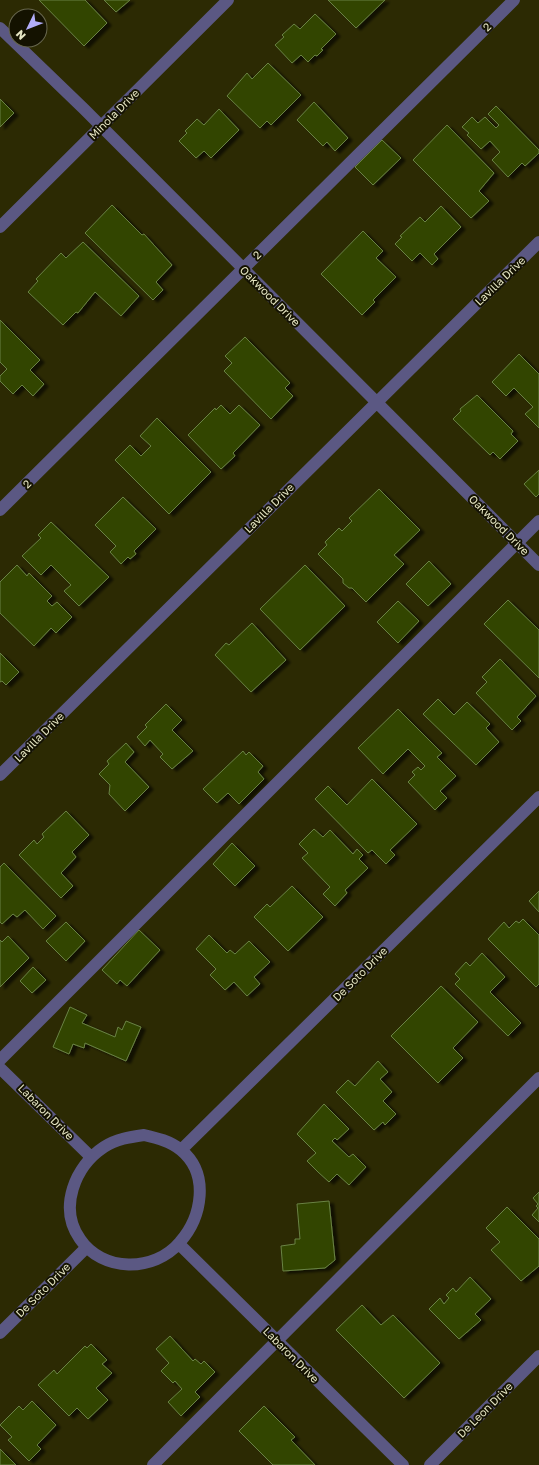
<svg xmlns="http://www.w3.org/2000/svg" width="539" height="1465" viewBox="0 0 539 1465" font-family="'Golos Text',sans-serif">
  <style>
    .building { fill: #304401; stroke: #6a8344; filter: url(#shadow) }
    .lines { fill: none; stroke-linecap: round; stroke-linejoin: round }
    .minor { stroke: #5b5883; stroke-width: 12 }
    .labels { text-anchor: middle; stroke-width: 4; stroke-linejoin: round; paint-order: stroke }
    .street-label { font-size: 11px; fill: #e7e7c4; stroke: #141200 }
  </style>
  <defs>
    <filter id="shadow"><feDropShadow dx="4.5" dy="2.5" stdDeviation="1" flood-color="#0009"/></filter>
  </defs>
  <rect width="100%" height="100%" fill="#2c2a03"/>
  <!-- building -->
  <path class="building" d="M39 0H85L107 23 84 46Z
    M104 0H130L116 12Z
    M328 0H385L356 28Z
    M315 14 336 34 321 49 323 50 317 56 315 55 308 62 301 55 292 63 275 45 284 37 282 35 294 24 300 29Z
    M268 63 301 95 271 125 267 121 260 128 227 96 247 73 252 79Z
    M0 99 14 113 0 127Z
    M314 102 348 138 335 151 327 142 323 146 297 120Z
    M496 106 539 150V153L525 166 522 163 508 177 492 160 500 152 490 141 481 149 467 135 469 133 462 127 472 117 478 123 485 117 496 128 499 125 488 114Z
    M219 109 239 130 211 158 204 151 196 158 179 141 187 133 185 131 197 119 204 125Z
    M447 125 494 173 479 191 489 201 471 218 413 160Z
    M382 140 401 158 373 185 355 167Z
    M112 205 142 235 144 234 172 265 156 282 163 290 153 300 85 233Z
    M441 206 461 227 434 254 438 259 432 265 420 253 412 261 395 244 402 237 400 236 420 217 425 222Z
    M363 231 383 251 376 258 396 277 373 300 375 302 362 315 321 274Z
    M83 242 139 296 121 316 95 292 78 313 76 312 63 325 28 292 38 281 36 279 61 253 66 258Z
    M0 320 40 360 30 370 44 384 33 396 22 385 13 394 0 381V376L7 369 0 362Z
    M245 337 290 383 285 388 293 396 271 419 224 371 232 363 225 356Z
    M519 354 539 374V428L525 414 533 407 514 388 506 396 492 382Z
    M477 395 513 431 511 434 518 441 500 459 493 452 490 455 453 419 461 411 460 409Z
    M221 405 230 414 239 405 260 425 233 453 235 456 221 469 188 435 215 408 216 410Z
    M157 418 211 472 169 514 115 460 130 445 141 456 151 446 140 436Z
    M539 470V494L536 497 524 484Z
    M379 489 420 530 394 555 404 564 366 602 352 588H349L343 583V579L318 554 327 545 325 542 339 528 342 531 352 521 349 518Z
    M123 497 156 529 134 551 136 554 130 559 128 557 121 564 110 552 116 546 95 525Z
    M51 522 109 577 79 606 64 591 71 585 51 565 41 575 22 556 41 538 38 535Z
    M429 561 451 584 428 606 406 584Z
    M17 565 27 576 29 573 52 596 47 601 52 606 57 602 72 617 56 633 51 628 34 646 0 613V582Z
    M305 565 345 606 300 650 260 609Z
    M508 600 539 630V678L484 624Z
    M398 601 419 621 398 643 377 622Z
    M252 623 286 660 251 692 215 655 226 643 229 645Z
    M0 653 19 672 6 685 2 681 0 682Z
    M500 659 536 696 517 717 521 721 512 730 476 693 487 682 482 677Z
    M438 699 454 715 467 702 490 724 486 728 499 742 476 765 423 714Z
    M166 704 182 720 172 730 193 751 172 769 160 757 163 754 150 740 145 746 137 737 147 727 145 725Z
    M398 709 442 753 437 757 456 776 440 791 447 798 435 810 408 782 415 775 412 772 418 767 421 770 425 766 408 749 383 774 358 748Z
    M126 743 134 752 125 762 149 787 125 811 109 794 110 785 99 774 109 764 107 761Z
    M243 751 246 755 249 752 263 766 258 772 264 779 239 804 228 793 217 803 203 789Z
    M372 779 417 824 390 850 395 855 386 864 372 850 368 853 315 799 328 786 347 805Z
    M66 811 89 835 72 852 76 857 61 873 73 886 61 898 19 855 34 840 37 844 44 837 42 834Z
    M314 829 323 837 330 830 353 854 357 849 363 855 359 859 368 868 345 890 347 893 335 906 323 894 330 887 302 858 308 853 299 844Z
    M232 843 255 866 235 886 213 864Z
    M4 863 56 916 43 929 25 910 17 917 13 914 2 924 0 922V867Z
    M292 886 323 917 288 951 254 917 267 904 270 907Z
    M539 891V912L529 901Z
    M523 919 539 935V984L536 987 488 939 504 922 509 928 516 921 519 923Z
    M66 922 85 941 66 961 46 941Z
    M139 930 160 950 127 986 120 980 117 984 102 970Z
    M209 935 227 953 230 950 235 954 249 941 270 962 254 977 260 984 247 996 234 982 225 990 210 975 216 969 196 949Z
    M8 936 29 958 0 987V940L2 942Z
    M482 953 505 977 490 992 521 1023 508 1036 455 984 460 979 455 974 466 962 470 966Z
    M33 967 46 980 32 993 20 981Z
    M441 986 478 1022 453 1048 463 1058 438 1083 391 1036Z
    M70 1007 87 1015 82 1023 115 1037 118 1027 122 1030 126 1021 141 1027 126 1061 85 1043 84 1048 73 1044 69 1054 53 1047Z
    M378 1061 388 1072 380 1079 392 1092 383 1101 396 1114 385 1125 383 1122 374 1130 336 1092 348 1080 355 1086Z
    M324 1104 349 1129 337 1140 335 1138 332 1141 349 1157 353 1154 366 1167 349 1185 337 1174 329 1182 318 1172 307 1161 316 1153 297 1134Z
    M539 1192V1222L532 1215 538 1208 536 1206 538 1204 533 1198Z
    M329 1201 335 1260 325 1268 283 1271 281 1246 295 1244V1239H300L297 1204Z
    M507 1207 539 1239V1266L521 1281 491 1250 500 1242 486 1228Z
    M470 1277 491 1299 475 1314 481 1320 459 1339 429 1309 440 1298 444 1304 449 1298 446 1295 453 1288 456 1292Z
    M362 1305 381 1325 393 1315 440 1363 404 1398 336 1330Z
    M170 1336 193 1361 195 1359 201 1364 204 1361 215 1372 195 1392 200 1397 181 1416 168 1402 182 1389 175 1381 173 1383 161 1371 169 1363 156 1349Z
    M91 1344 107 1360 102 1364 112 1373 96 1388 108 1400 88 1419 77 1408 69 1416 38 1385 54 1370 57 1374 85 1346 87 1348Z
    M32 1401 56 1425 37 1445 41 1449 29 1461 8 1440 12 1437 0 1425 19 1406 23 1410Z
    M264 1406 295 1437 291 1440 315 1465H273L239 1431Z
    M0 1449 16 1465H0Z"/>
  <g class="lines">
    <!-- minor -->
    <path class="minor" d="M0 28 84 109 539 565
      M0 227 228 0
      M0 510 514 0
      M0 775 539 242
      M0 1060 539 521
      M0 1068 91 1157
      M144 1135C157 1138 170 1141 181 1150 210 1174 202 1217 180 1242 154 1273 102 1272 80 1239 58 1208 75 1166 104 1147 116 1139 130 1137 144 1135Z
      M181 1150 539 797
      M179 1244 403 1465
      M0 1333 86 1248
      M153 1465 539 1078
      M430 1465 539 1356"/>
  </g>
  <g class="labels">
    <!-- street labels -->
    <g class="street-label">
      <text transform="translate(487 27) rotate(-45)" y="4">2</text>
      <text transform="translate(114 114) rotate(-45)" y="4">Minola Drive</text>
      <text transform="translate(257 255) rotate(-45)" y="4">2</text>
      <text transform="translate(500 281) rotate(-44)" y="4">Lavilla Drive</text>
      <text transform="translate(270 296) rotate(45)" y="4">Oakwood Drive</text>
      <text transform="translate(27 484) rotate(-45)" y="4">2</text>
      <text transform="translate(269 508) rotate(-45)" y="4">Lavilla Drive</text>
      <text transform="translate(499 525) rotate(45)" y="4">Oakwood Drive</text>
      <text transform="translate(39 737) rotate(-45)" y="4">Lavilla Drive</text>
      <text transform="translate(360 974) rotate(-45)" y="4">De Soto Drive</text>
      <text transform="translate(46 1112) rotate(45)" y="4">Labaron Drive</text>
      <text transform="translate(43 1290) rotate(-45)" y="4">De Soto Drive</text>
      <text transform="translate(291 1355) rotate(45)" y="4">Labaron Drive</text>
      <text transform="translate(485 1410) rotate(-45)" y="4">De Leon Drive</text>
    </g>
  </g>
  <!-- north arrow -->
  <g transform="translate(28 28) rotate(227)"><circle r="19" fill="#141200" stroke="#68674e"/>
  <path d="M0-3L7 15L0 10L-7 15Z" fill="#b2adf9"/>
  <text y="-6" font-size="11" font-weight="bold" text-anchor="middle" fill="#e7e7c4">N</text>
  </g>
</svg>
